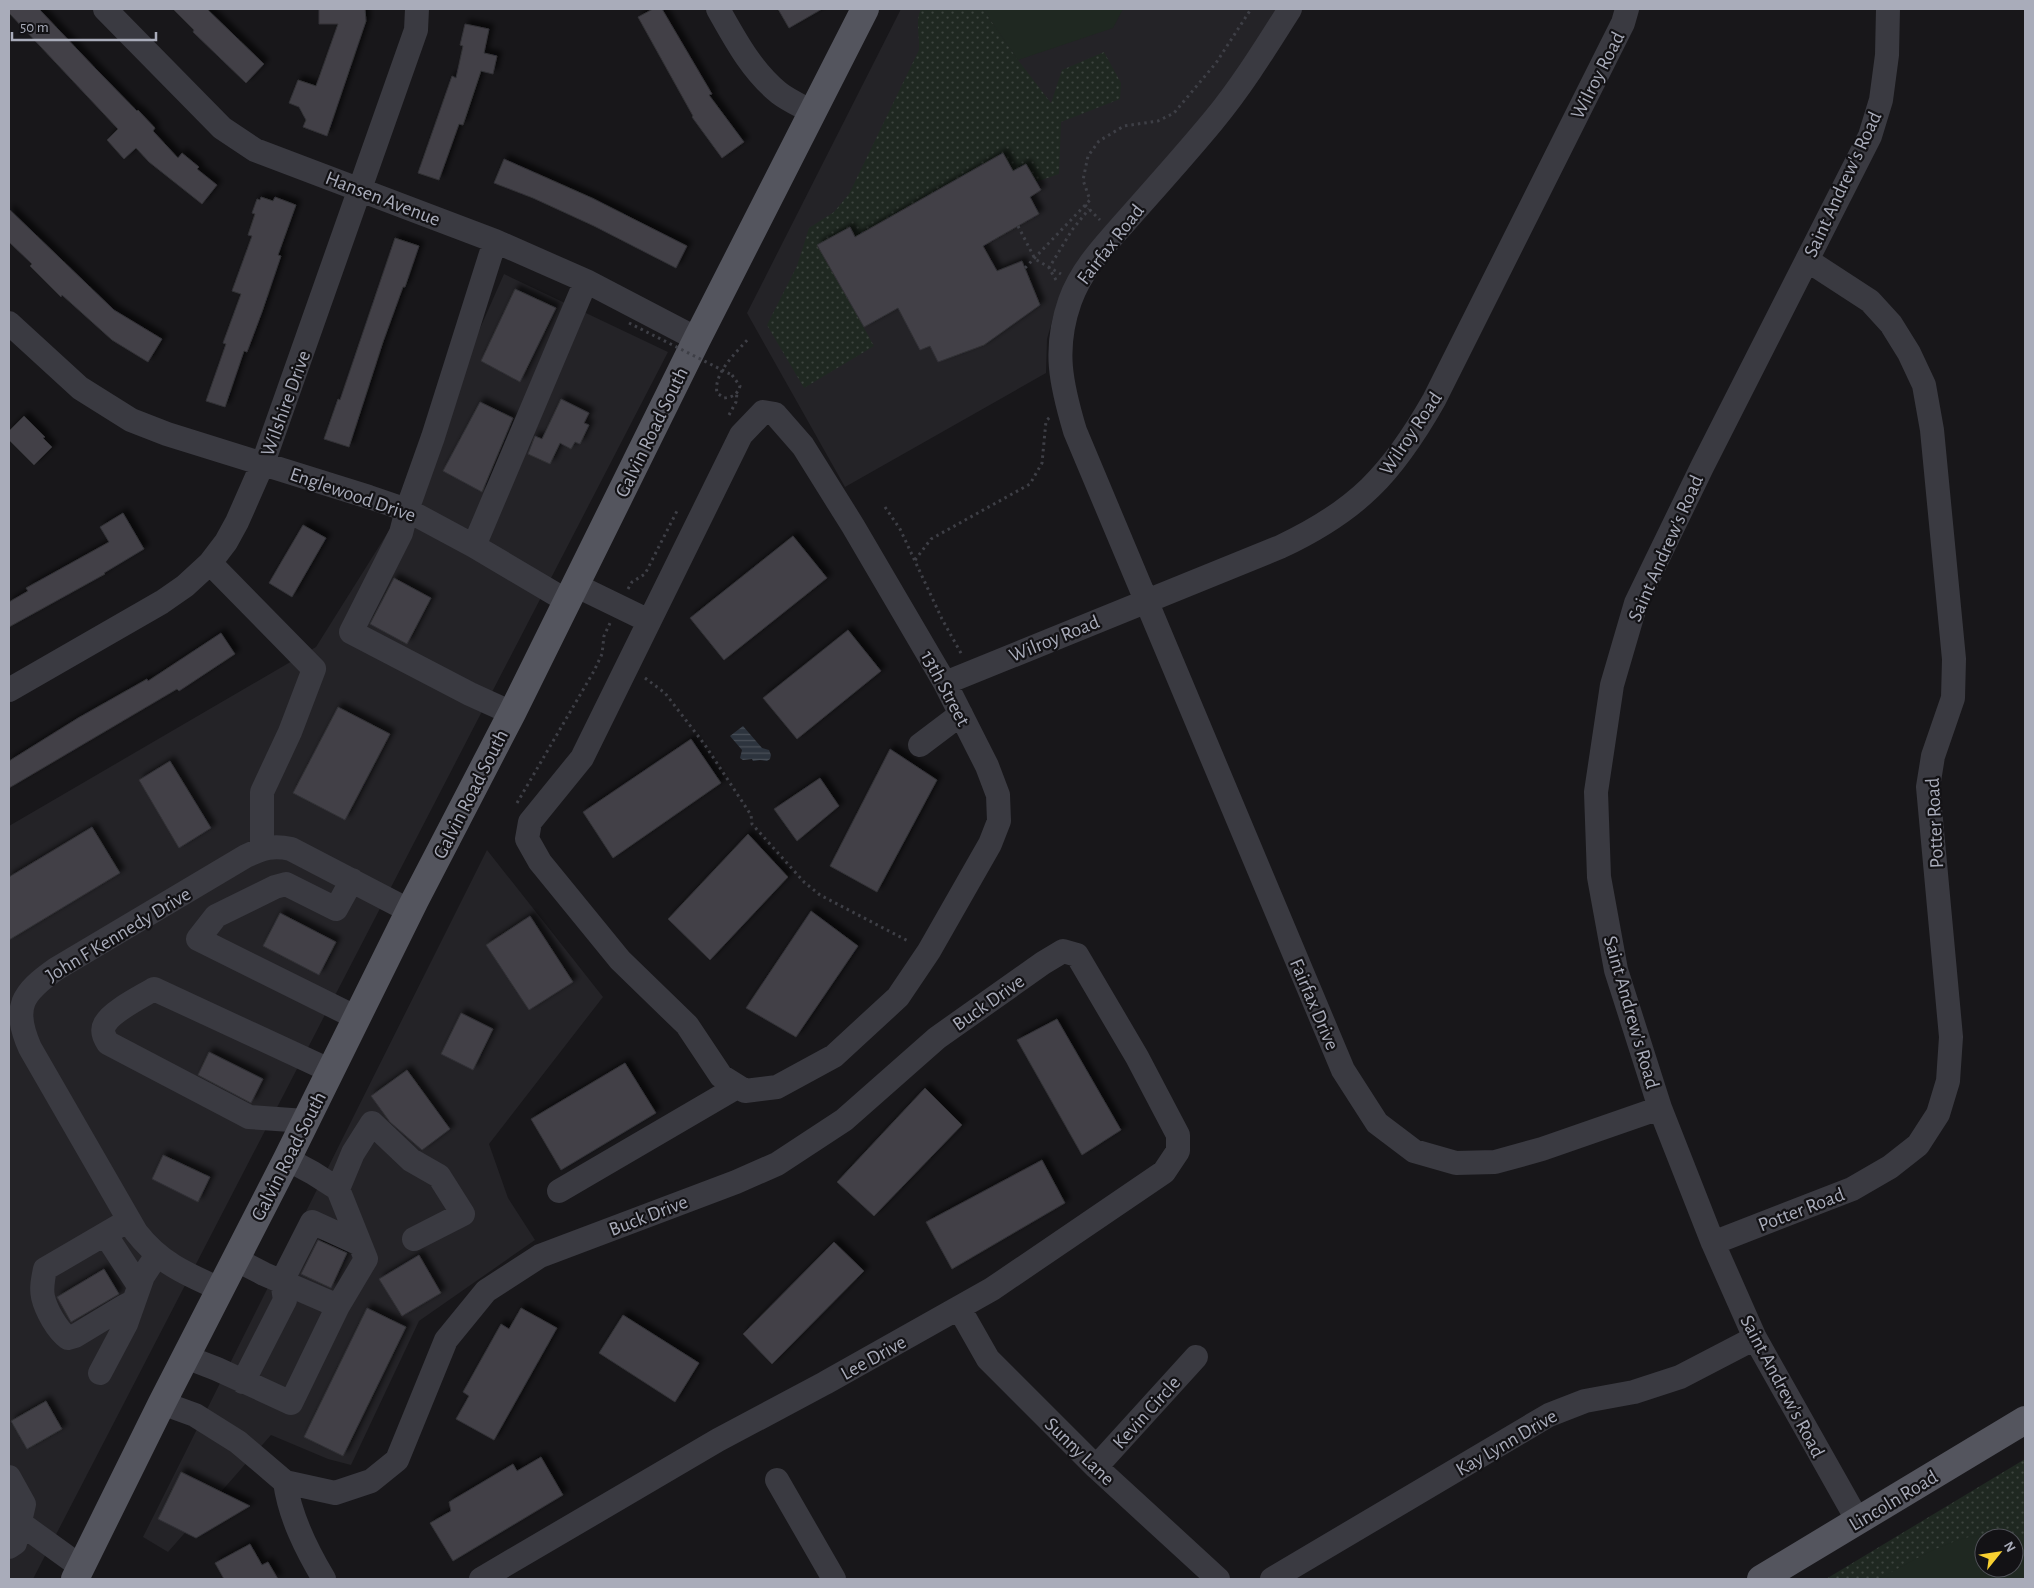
<svg xmlns="http://www.w3.org/2000/svg" width="2034" height="1588" viewBox="0 0 2034 1588" font-family="'Alegreya Sans',sans-serif">
  <style>
    .built { fill: #242327 }
    .grass { fill: url(#grass-dots); fill-rule: evenodd }
    .pitch { fill: #1f2821; fill-rule: evenodd }
    .water { fill: url(#water-rules) }
    .building { fill: #424147; stroke: #323136; filter: url(#shadow) }
    .lines { fill: none; stroke-linecap: round; stroke-linejoin: round }
    .path { stroke: #3e3f46; stroke-width: 3; stroke-dasharray: 2.5 4; stroke-linecap: butt }
    .minor { stroke: #3a3a41; stroke-width: 24 }
    .major { stroke: #54555e; stroke-width: 28 }
    .path-bridge { stroke: #3e3f46; stroke-width: 3; stroke-dasharray: 2.5 4; stroke-linecap: butt }
    .labels { text-anchor: middle; stroke-width: 4.5; stroke-linejoin: round; paint-order: stroke }
    .street-label { font-size: 20px; fill: #a9acba; stroke: #131215 }
  </style>
  <defs>
    <pattern id="grass-dots" width="8" height="8" patternUnits="userSpaceOnUse" patternTransform="scale(1.25)"><rect width="8" height="8" fill="#1f2821"/><path d="M2 2h.1M6 6h.1" fill="none" stroke="#3d443f" stroke-width="1.8" stroke-linecap="round"/></pattern>
    <pattern id="water-rules" width="6" height="5" patternUnits="userSpaceOnUse" patternTransform="scale(1.25)"><rect width="6" height="5" fill="#2d343e"/><path d="M0 2.5h6" fill="none" stroke="#494f58"/></pattern>
    <filter id="shadow"><feDropShadow dx="4.5" dy="-4.5" stdDeviation="2.5" flood-color="#0009"/></filter>
  </defs>
  <rect width="100%" height="100%" fill="#18171a"/>
  <!-- built -->
  <path class="built" d="M901 9H1278L1235 74 1191 130 1099 234 1056 307 1047 339 1046 373 845 487 747 313Z
    M504 274 668 352 33 1579H9V826L316 647 395 521Z
    M487 850 603 997 489 1144 508 1198 535 1240 419 1321 351 1465 328 1459 271 1435 168 1552 143 1537Z"/>
  <!-- grass -->
  <path class="grass" d="M921 9H983L1018 60 1051 103 1062 70 1104 52 1121 83 1120 99 1061 122 1059 174 1036 182 1026 164 1013 171 1003 154 855 237 849 227 818 245 874 346 804 388 767 325 797 266 809 228 834 212 849 194 919 50C920 37 915 21 921 9Z
    M2025 1459V1579H1826ZM1984 1538H2014V1568H1984Z"/>
  <!-- pitch -->
  <path class="pitch" d="M983 9H1123L1113 28 1018 60Z
    M1992 1533 2025 1536V1579H1879C1916 1559 1950 1537 1992 1533ZM1984 1538H2014V1568H1984Z"/>
  <!-- water -->
  <path class="water" d="M743 726 762 748 769 750 771 755 770 759 767 761 760 760 753 761 752 759 743 760 740 758 742 750 730 736Z"/>
  <!-- building -->
  <path class="building" d="M9 9H39L96 69 137 111 138 110 155 128 153 131 178 158 182 153 199 167 197 169 217 185 202 204 149 162 136 148 124 159 107 140 118 129 9 13Z
    M173 9H207L264 64 246 83 193 32 194 30Z
    M319 9H365L366 21 327 136 303 127 306 120 299 107 289 103 298 80 316 86 338 24H319Z
    M653 9H662L712 94 709 95 744 142 722 158 692 117 693 116 638 17Z
    M778 9H822L789 28Z
    M465 24 489 29 484 53 497 56 493 74 481 71 463 125 459 124 439 180 418 173 452 76 456 78 463 46 460 45Z
    M1003 153 1013 171 1026 164 1041 190 1030 197 1039 214 983 246 997 271 1022 261 1040 305 984 345 938 362 930 346 920 350 898 308 864 327 817 245 850 227 855 237Z
    M504 159 592 198 687 246 676 268 594 226 533 198 494 183Z
    M261 197 273 201 275 197 296 205 278 255 281 256 262 312 247 352 244 351 225 407 206 401 226 344 223 343 241 294 232 291 252 236 248 235 255 214 252 213 257 199 260 200Z
    M9 209 114 310 162 339 148 362 112 340 62 295 61 297 30 266 32 264 9 242Z
    M395 238 419 246 405 287H403L383 342 349 447 324 439 338 399 340 400Z
    M515 289 556 308 520 382 481 361Z
    M561 399 589 413 584 423 589 425 580 444 575 442 571 449 560 443 550 464 528 454 535 436 542 439Z
    M480 402 513 418 482 492 443 471Z
    M24 416 45 437 43 438 52 447 34 465 9 440V431Z
    M123 513 144 549 104 573 105 574 9 627V602L28 591 26 588 109 542 100 527Z
    M303 525 326 538 292 597 269 583Z
    M793 536 827 578 724 660 690 618Z
    M394 578 431 598 407 644 370 624Z
    M848 630 881 671 797 739 763 698Z
    M221 633 235 654 179 691 177 689 9 788V761L78 718 147 679 148 681Z
    M338 707 390 734 345 820 293 793Z
    M691 739 721 783 613 858 583 812Z
    M890 749 937 780 877 892 830 866Z
    M170 761 211 828 179 848 139 780Z
    M820 778 839 806 797 841 774 809Z
    M92 827 120 873 9 940V877Z
    M748 834 788 877 710 960 668 919Z
    M811 911 858 946 796 1037 746 1008Z
    M280 913 336 942 319 975 263 946Z
    M530 916 573 982 529 1010 486 945Z
    M461 1013 493 1029 473 1070 441 1054Z
    M1057 1019 1121 1130 1082 1155 1017 1040Z
    M209 1052 263 1079 251 1103 198 1075Z
    M625 1063 656 1113 561 1170 531 1119Z
    M407 1070 450 1129 422 1150 390 1122 371 1096Z
    M925 1088 962 1125 874 1216 837 1182Z
    M163 1155 210 1177 198 1202 152 1179Z
    M1042 1160 1065 1203 952 1269 926 1222Z
    M318 1240 347 1253 331 1288 301 1274Z
    M834 1242 864 1271 772 1364 743 1334Z
    M419 1255 441 1293 402 1316 379 1279Z
    M104 1269 119 1294 71 1322 57 1297Z
    M367 1308 406 1327 343 1456 304 1437Z
    M521 1308 557 1328 494 1440 456 1419 469 1396 463 1392 501 1324 509 1329Z
    M623 1315 699 1363 675 1402 599 1353Z
    M46 1401 62 1429 27 1449 11 1421Z
    M541 1457 563 1495 453 1561 430 1523 451 1511 449 1502 513 1464 517 1471Z
    M181 1472 250 1506 196 1538 158 1519Z
    M250 1544 262 1565 268 1562 278 1579H224L215 1563Z"/>
  <g class="lines">
    <!-- path -->
    <path class="path" d="M1085 205 1100 220
      M1018 226 1035 259 1061 274
      M1025 268 1090 200 1083 180 1088 156 1099 141 1124 126 1158 121 1174 113 1216 63 1251 9
      M1056 280 1049 268 1072 230 1089 209
      M732 375 740 386C737 395 733 397 724 398L717 393C713 373 737 352 749 338
      M729 415 736 402 737 393
      M885 507 900 529 942 619 962 655
      M915 560 931 539 1030 484 1042 463 1046 421 1050 417
      M628 589 632 582 645 574 677 511
      M645 678 665 693 705 745 751 815 752 824 804 882 820 895 910 942
      M517 803 594 671 602 654 604 636 610 623"/>
    <!-- minor -->
    <path class="minor" d="M105 9 222 128 255 150 495 241 586 281 697 339
      M718 9C735 39 751 70 779 93 788 100 801 106 812 112
      M1290 9C1266 47 1242 86 1213 121 1185 155 1155 188 1126 221 1104 246 1081 270 1070 301 1053 349 1061 384 1075 431L1343 1070 1377 1123 1414 1151 1456 1163 1495 1162 1542 1149 1660 1108
      M495 241 433 437 407 510 401 533 351 632 470 694 512 713
      M9 323 80 388 131 420 167 434 369 497 407 510 474 546 567 601
      M763 412 775 414 803 446 853 526 945 683 987 766 998 795 999 821 990 844 929 951 898 997 834 1056 777 1087 745 1091 721 1076 687 1025 620 960 540 862 527 839 530 822 582 758 741 435Z
      M474 546 586 281
      M210 563 314 669 290 732 262 792V848
      M575 585 649 621
      M945 683 1280 547C1357 511 1392 474 1434 400L1623 23 1627 9
      M9 690 162 602 185 586 210 563 226 542 237 522 263 463 416 30 417 9
      M920 745 961 714
      M352 880 336 909 286 884 275 887 216 916 198 939 357 1018
      M305 1121 249 1117 108 1043C104 1037 101 1031 105 1024 112 1011 141 997 154 989L331 1071
      M287 1159 313 1173 338 1189 353 1153 372 1123 411 1160 439 1176 463 1214 414 1239
      M559 1191 737 1087
      M129 1220 45 1269C43 1279 41 1288 43 1297 46 1310 57 1330 68 1338L75 1336 123 1307 133 1302
      M105 1234 139 1286
      M1713 1243 1852 1189 1890 1167 1918 1145 1938 1114 1948 1081 1951 1037 1928 787 1933 756 1953 698 1954 659 1932 430 1924 385 1909 353 1891 324 1870 301 1807 260
      M235 1259 264 1274 338 1306
      M220 1289C186 1274 160 1263 136 1232L30 1048C12 1007 22 993 56 969L246 856C263 848 273 845 291 849L410 911
      M959 1308 988 1359 1096 1467 1218 1579
      M186 1357 217 1369 291 1403 338 1306 366 1259 338 1189
      M100 1373 126 1324 143 1276 157 1255
      M243 1382 285 1300 282 1281 312 1222 360 1244
      M162 1403 195 1415 238 1442 285 1482C290 1517 306 1549 324 1579
      M1096 1467 1196 1357
      M9 1477 24 1504 15 1543 9 1547
      M777 1480 834 1579
      M285 1482 335 1493 371 1481 397 1460 446 1340 486 1291 540 1256 736 1182 777 1164 844 1120 937 1038 1043 963 1063 951 1077 955 1137 1057 1178 1135V1151L1164 1172 992 1289 825 1383 718 1440 481 1579
      M9 1515 81 1567
      M1858 1521 1755 1338 1713 1243 1660 1108 1616 970 1599 877 1596 792 1612 685 1636 603 1702 467 1870 136 1881 100 1887 55 1888 9
      M1272 1579 1549 1415 1585 1401 1634 1392 1680 1377 1755 1338"/>
    <!-- major -->
    <path class="major" d="M75 1579 162 1403 287 1159 415 900 512 713 697 339 865 9
      M1761 1579 2025 1420"/>
    <!-- path-bridge -->
    <path class="path-bridge" d="M629 323 732 375"/>
  </g>
  <g class="labels">
    <!-- street labels -->
    <g class="street-label">
      <text transform="translate(1597 75) rotate(-63)" y="7">Wilroy Road</text>
      <text transform="translate(1842 184) rotate(-65)" y="7">Saint Andrew's Road</text>
      <text transform="translate(383 198) rotate(21)" y="7">Hansen Avenue</text>
      <text transform="translate(1110 244) rotate(-52)" y="7">Fairfax Road</text>
      <text transform="translate(285 403) rotate(-70)" y="7">Wilshire Drive</text>
      <text transform="translate(651 432) rotate(-64)" y="7">Galvin Road South</text>
      <text transform="translate(1410 433) rotate(-56)" y="7">Wilroy Road</text>
      <text transform="translate(353 494) rotate(19)" y="7">Englewood Drive</text>
      <text transform="translate(1665 548) rotate(-66)" y="7">Saint Andrew's Road</text>
      <text transform="translate(1054 638) rotate(-22)" y="7">Wilroy Road</text>
      <text transform="translate(946 688) rotate(62)" y="7">13th Street</text>
      <text transform="translate(470 794) rotate(-63)" y="7">Galvin Road South</text>
      <text transform="translate(1934 823) rotate(-93)" y="7">Potter Road</text>
      <text transform="translate(118 934) rotate(-31)" y="7">John F Kennedy Drive</text>
      <text transform="translate(988 1002) rotate(-35)" y="7">Buck Drive</text>
      <text transform="translate(1315 1004) rotate(67)" y="7">Fairfax Drive</text>
      <text transform="translate(1632 1012) rotate(74)" y="7">Saint Andrew's Road</text>
      <text transform="translate(288 1156) rotate(-63)" y="7">Galvin Road South</text>
      <text transform="translate(1801 1209) rotate(-21)" y="7">Potter Road</text>
      <text transform="translate(648 1215) rotate(-21)" y="7">Buck Drive</text>
      <text transform="translate(873 1357) rotate(-29)" y="7">Lee Drive</text>
      <text transform="translate(1783 1386) rotate(62)" y="7">Saint Andrew's Road</text>
      <text transform="translate(1146 1412) rotate(-48)" y="7">Kevin Circle</text>
      <text transform="translate(1506 1442) rotate(-30)" y="7">Kay Lynn Drive</text>
      <text transform="translate(1080 1451) rotate(44)" y="7">Sunny Lane</text>
      <text transform="translate(1893 1500) rotate(-31)" y="7">Lincoln Road</text>
    </g>
  </g>
  <!-- border -->
  <rect width="2034" height="1588" fill="none" stroke="#a9acba" stroke-width="20"/>
  <!-- north arrow -->
  <g transform="translate(1999 1553) rotate(60)"><circle r="24" fill="#131215" stroke="#4f5057"/>
  <path d="M0-4L9 19L0 12L-9 19Z" fill="#f8d031"/>
  <text y="-8" font-size="14" font-weight="bold" text-anchor="middle" fill="#a9acba">N</text>
  </g>
  <!-- scale -->
  <path d="M12 32v8h144v-8" fill="none" stroke="#a9acba" stroke-width="2.5"/>
  <text x="20" y="32" font-size="15" fill="#a9acba" stroke="#131215" stroke-width="4" paint-order="stroke">50 m</text>
</svg>
